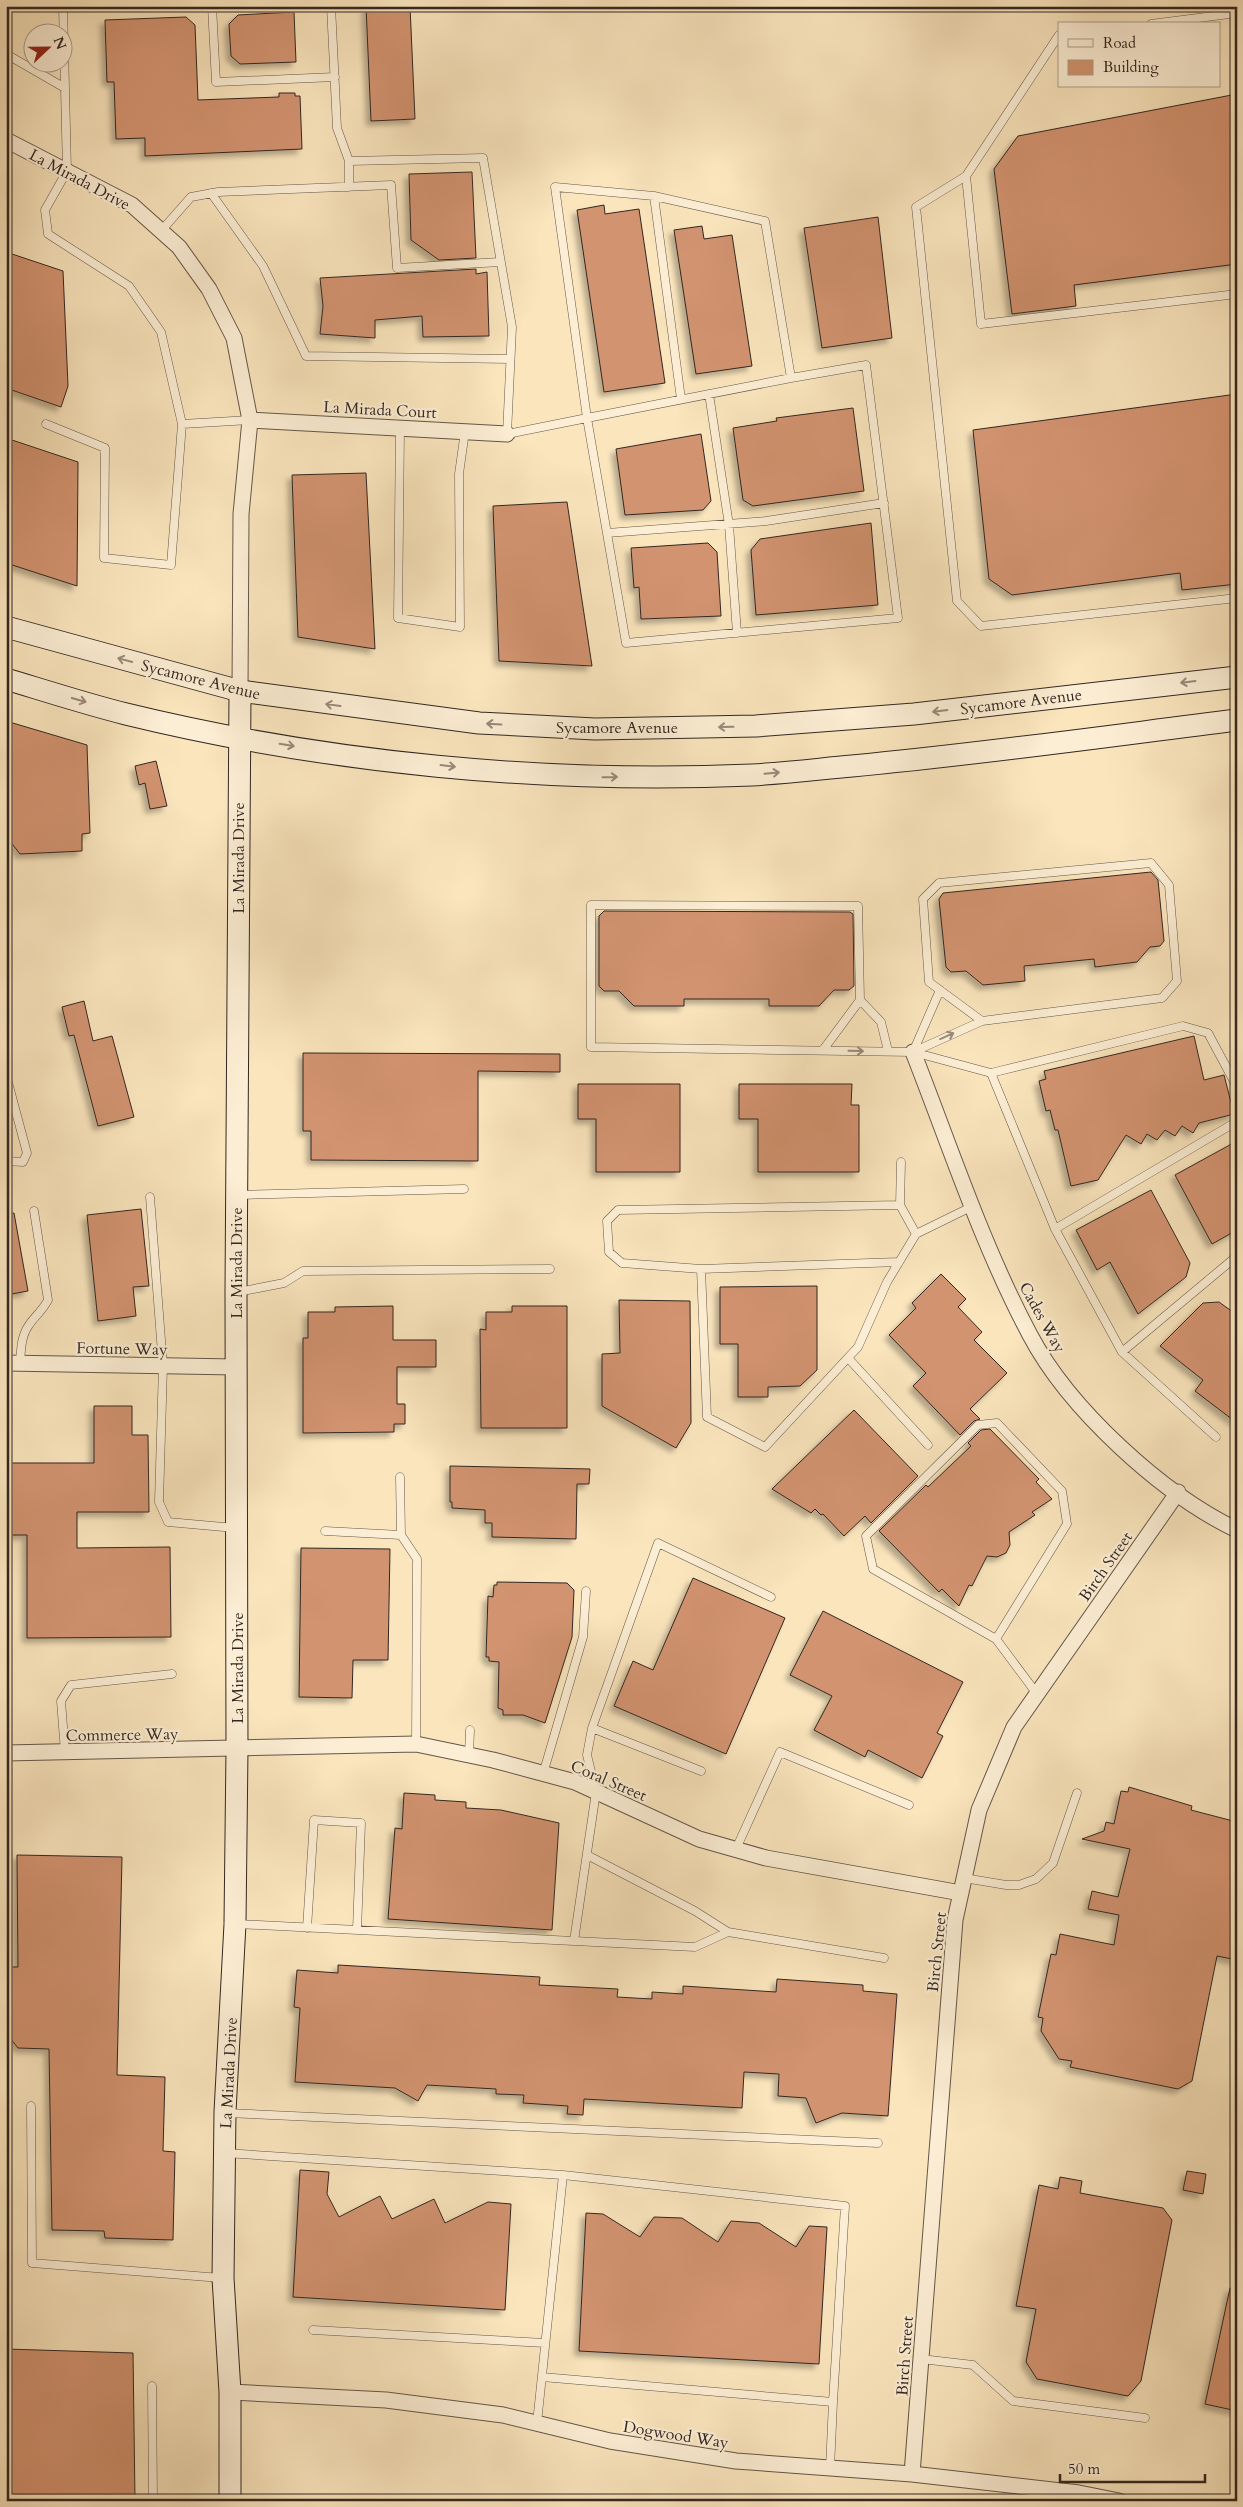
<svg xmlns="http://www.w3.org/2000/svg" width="1243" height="2507" viewBox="0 0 1243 2507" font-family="Cardo,serif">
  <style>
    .building { fill: #d2936f; stroke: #332722; filter: url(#shadow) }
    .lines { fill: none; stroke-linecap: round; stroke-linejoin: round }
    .service-casing { stroke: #655649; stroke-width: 9 }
    .minor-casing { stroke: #655649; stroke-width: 17 }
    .secondary-casing { stroke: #332722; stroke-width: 23 }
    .service { stroke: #fceed4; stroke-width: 8 }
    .minor { stroke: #fceed4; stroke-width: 15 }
    .secondary { stroke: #fceed4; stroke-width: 21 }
    .oneway { stroke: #988a7b }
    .labels { text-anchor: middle; stroke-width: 4.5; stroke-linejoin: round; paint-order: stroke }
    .street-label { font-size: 16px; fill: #332722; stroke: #fceed4 }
  </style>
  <defs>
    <filter id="shadow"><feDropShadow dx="-4.5" dy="4.5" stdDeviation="2.5" flood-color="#0004"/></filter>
  </defs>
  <rect width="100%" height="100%" fill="#fae5bd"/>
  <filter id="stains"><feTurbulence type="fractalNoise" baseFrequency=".004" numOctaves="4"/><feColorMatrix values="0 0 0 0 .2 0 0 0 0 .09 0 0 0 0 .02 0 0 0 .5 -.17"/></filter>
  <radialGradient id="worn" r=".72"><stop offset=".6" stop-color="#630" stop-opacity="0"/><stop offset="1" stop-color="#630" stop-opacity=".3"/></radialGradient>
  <!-- building -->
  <path class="building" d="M366 6H410L415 119 371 121Z
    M294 12 296 62 240 64 231 56 229 24 238 15Z
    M186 17 195 25 198 100 279 97V93H295V96H300L302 149 145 156V138L116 139 114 82H107L105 20Z
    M1237 94V264L1074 285 1076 306 1012 314 994 169 1018 136Z
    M472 172 476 258 439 260 411 240 409 174Z
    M604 205 605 214 639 209 665 383 604 392 577 210Z
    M878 217 892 338 822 348 804 228Z
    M702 226 704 239 732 235 752 366 696 374 674 230Z
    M6 252 63 271 68 386 61 407 6 388Z
    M476 269V274L487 272 489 336 423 337 422 316 375 320V338L320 334 323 306 320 278Z
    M1237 394V584L1182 590 1180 573 1012 595 989 579 973 430Z
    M853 408 864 491 753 506 743 500 733 428 777 421 776 418Z
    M701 434 711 501 703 510 625 515 616 449Z
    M6 438 78 462 77 586 6 563Z
    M366 473 375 649 298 637 292 475Z
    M567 502 592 666 499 661 493 506Z
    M871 523 878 605 756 615 751 550 760 539Z
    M708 543 717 552 721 616 641 619 639 587 634 588 631 548Z
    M6 721 87 745 90 833 82 834V851L20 854 6 836Z
    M156 761 167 806 150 809 145 783 139 785 135 766Z
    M1151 872 1158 880 1164 941 1160 946 1150 947 1137 962 1095 967 1094 959 1024 966 1025 981 983 985 966 971 951 972 946 967 939 899 943 893Z
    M604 911 850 912 853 914 854 986 849 990H834L819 1006H769V999H684V1006H634L619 991H604L599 986V916Z
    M84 1001 93 1041 112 1036 134 1117 98 1126 74 1035 69 1036 62 1007Z
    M1194 1036 1204 1080 1224 1075 1234 1114 1199 1123 1193 1133 1182 1126 1175 1136 1165 1130 1157 1140 1147 1134 1141 1144 1126 1135 1098 1180 1071 1186 1058 1130H1055L1050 1110 1046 1111 1039 1081 1046 1079 1044 1071Z
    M303 1053 560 1054V1072L478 1071V1161L311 1160V1131H303Z
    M578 1084H680V1172H596V1119H578Z
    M739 1084H852L851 1105H859V1172H758V1119H739Z
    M1237 1141V1230L1212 1244 1175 1175Z
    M1151 1190 1190 1263 1186 1277 1138 1314 1110 1262 1097 1270 1076 1230Z
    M141 1209 149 1286 133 1287 136 1316 98 1321 87 1215Z
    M14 1213 28 1291 6 1295V1214Z
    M941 1274 966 1299 958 1307 982 1332 974 1340 1007 1373 970 1409 980 1419 974 1421 960 1435 913 1386 926 1373 889 1335 916 1308 912 1303Z
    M817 1286V1370L800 1386 768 1387V1397H738V1344H720V1287Z
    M619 1300 690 1301 691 1423 676 1448 602 1406V1354L620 1353Z
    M1219 1302 1237 1315V1423L1195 1391 1203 1380 1160 1346 1203 1303Z
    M393 1306V1340H436V1367H397V1404H405V1424H394V1432L303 1433V1338H308V1312H335V1307Z
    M512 1306H567V1428H481L480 1329 486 1330V1312H512Z
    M94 1406H132V1435H148L149 1512H77V1548L170 1547 171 1637 27 1638V1535H6V1463H94Z
    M854 1410 918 1476 871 1523 865 1516 844 1536 823 1514 821 1515 815 1509 811 1513 772 1489Z
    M990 1429 1039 1479 1036 1482 1052 1499 1032 1512 1035 1515 1009 1532 1010 1545 1006 1553 997 1557 987 1556 972 1586 969 1585 959 1606 942 1589 939 1592 879 1531 926 1485 928 1487 971 1446 968 1443 981 1430Z
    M450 1466 590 1469 589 1484H577L576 1539 492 1537V1523H485V1510L452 1508V1502H450Z
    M301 1548 390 1549 388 1660H353L352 1698 299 1697Z
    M693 1578 785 1618 726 1754 614 1706 633 1661 653 1670Z
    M497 1582 567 1583 574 1590 572 1637 545 1723 523 1715H503V1710L498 1708 499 1662 489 1661V1657H486L488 1596 493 1597 494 1585H497Z
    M823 1611 963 1682 937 1733 943 1736 922 1778 868 1750 865 1757 814 1730 832 1696 790 1675Z
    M1129 1787 1192 1806 1191 1810 1237 1822V1960L1217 1956 1192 2081 1178 2089 1070 2067 1072 2061 1059 2059 1041 2031 1043 2018 1038 2017 1051 1954 1056 1955 1060 1934 1114 1945 1119 1915 1088 1909 1092 1891 1118 1897 1130 1849 1082 1839 1104 1831 1106 1822 1114 1824 1121 1791 1128 1792Z
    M404 1793 435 1795V1800L466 1802V1808L501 1810 559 1823 552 1930 388 1919 395 1828 402 1829Z
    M17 1855 122 1857 117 2075 165 2077 163 2151 175 2152 173 2240 105 2238 104 2231 52 2230 49 2049 18 2048 6 2033V1967H18Z
    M338 1965 540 1977 539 1985 618 1989 617 1997 652 1999V1992L683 1994V1986L776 1992 777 1979 863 1985V1991L897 1994 888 2116 842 2113 816 2123 806 2098 778 2096 779 2074 744 2072 742 2108 584 2099 583 2115 567 2114 568 2106 523 2103 524 2095 496 2094V2089L427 2085 418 2101 395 2088 295 2082 300 2008 294 2007 297 1970 338 1973Z
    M300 2170 329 2172 327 2194 339 2217 380 2196 392 2219 434 2199 445 2223 488 2202 511 2204 505 2310 293 2297Z
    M1187 2171 1206 2174 1203 2194 1183 2190Z
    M1060 2177 1082 2181 1080 2193 1163 2208 1172 2220 1141 2381 1128 2396 1037 2379 1026 2362 1036 2309 1016 2306 1039 2185 1058 2189Z
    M586 2213 603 2214 640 2237 654 2217 682 2218 718 2242 731 2221 759 2223 796 2247 809 2226 827 2227 819 2364 579 2351Z
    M1230 2288 1237 2289V2411L1205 2404Z
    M6 2349 133 2353 135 2500 6 2497Z"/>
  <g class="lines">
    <defs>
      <path id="service" d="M212 6 216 82 335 77
        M331 6 337 128 349 161 483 158 512 327 507 434 587 418 555 187 654 196 765 221 791 378 587 418 626 643 898 618 866 365 791 378
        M1151 24 1237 13
        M1059 35 966 176 981 324 1237 294
        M6 54 65 88
        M349 161V187
        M966 176 916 207 957 601 981 626 1237 598
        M211 193 263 266 306 356 510 359
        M654 196 681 399
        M161 231 191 197 218 192 391 185 397 268 500 262
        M709 394 729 525 737 633
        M46 424 105 448 104 558 171 565 182 424 161 332 129 286 48 234 45 210 67 171 63 6
        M182 424 250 420
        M400 428 398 618 460 627 459 474 465 431
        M607 533 766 521 884 503
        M860 1000 881 1022 888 1051
        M823 1050 860 1000 858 906 591 905V1047L913 1052 991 1073 1055 1229 1122 1352 1237 1256
        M913 1052 982 1021 1162 998 1177 981 1169 885 1151 863 939 883 923 899 929 982 982 1021
        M913 1052 940 990
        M991 1073 1183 1026 1208 1033 1237 1087
        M6 1075 27 1153 23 1162 6 1161
        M239 1195 464 1189
        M150 1197 163 1366 159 1502 168 1522 235 1528
        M900 1205 901 1162
        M1055 1229 1236 1122 1237 1119
        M916 1234 900 1205 618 1210 607 1221 609 1252 622 1263 701 1269 707 1417 765 1447 858 1347 887 1282 916 1234 973 1206
        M701 1269 899 1262
        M238 1292 284 1283 303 1271 550 1269
        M1122 1352 1216 1437
        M848 1358 928 1445
        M20 1363C21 1350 21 1336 29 1325 35 1316 43 1310 48 1300L34 1211
        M400 1477 401 1535
        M325 1531 401 1535 417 1559 416 1744
        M996 1639 1067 1524 1062 1491 997 1423 978 1425 866 1536 873 1569 996 1639 1037 1694
        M592 1728 658 1543 771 1597
        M65 1752 61 1701 71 1685 172 1674
        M469 1755 470 1730
        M543 1774 583 1637 586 1591
        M736 1849 780 1752 909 1805
        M964 1878 1006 1885H1019L1036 1879 1053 1863 1077 1793
        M237 1924 574 1941 596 1792 587 1755 592 1728 701 1771
        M307 1928 314 1820 361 1823 357 1930
        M728 1932 884 1958
        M574 1941 695 1947 728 1932 695 1911 587 1855
        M31 2106 32 2263 221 2278
        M227 2113 878 2143
        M225 2153 563 2175
        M313 2330 545 2343
        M921 2359 973 2365 1013 2401 1145 2418
        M152 2386 153 2501
        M537 2423 563 2175 845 2206 833 2402 542 2377
        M830 2468 833 2402"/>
      <path id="minor" d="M6 140 132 205 179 247 209 289 234 338 250 420 241 514 240 691
        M250 420 507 434
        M913 1052C950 1146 982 1245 1030 1335 1069 1409 1162 1494 1237 1530
        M6 1363 236 1367
        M6 1753 416 1744 493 1760 575 1782 699 1839 766 1858 961 1893
        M230 2392 386 2400 503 2415 610 2441 736 2461 912 2474 1079 2493 1119 2501
        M912 2474 955 1920 979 1810 1014 1727 1178 1492"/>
      <path id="secondary" d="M6 627 240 691 479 723 595 729 756 726 914 714 1237 677
        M6 679C46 691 86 704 126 714 327 763 546 784 752 775 786 773 819 769 852 766 981 754 1109 736 1237 720
        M230 2501V2392L223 2278 225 2112 235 1924 237 1749 236 1292 240 691"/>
    </defs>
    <!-- service casing -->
    <use href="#service" class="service-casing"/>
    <!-- minor casing -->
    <use href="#minor" class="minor-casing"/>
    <!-- secondary casing -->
    <use href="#secondary" class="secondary-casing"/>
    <!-- service -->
    <use href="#service" class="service"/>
    <!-- minor -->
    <use href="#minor" class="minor"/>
    <!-- secondary -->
    <use href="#secondary" class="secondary"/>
  </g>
  <!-- one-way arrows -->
  <defs><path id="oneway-shaft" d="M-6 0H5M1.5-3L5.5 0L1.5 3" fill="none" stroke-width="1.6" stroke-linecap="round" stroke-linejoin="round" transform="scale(1.25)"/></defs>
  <g class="oneway">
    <use href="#oneway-shaft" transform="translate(125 660) rotate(-165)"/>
    <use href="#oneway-shaft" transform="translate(1188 682) rotate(173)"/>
    <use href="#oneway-shaft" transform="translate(79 700) rotate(16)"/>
    <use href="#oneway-shaft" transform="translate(333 705) rotate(-172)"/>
    <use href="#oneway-shaft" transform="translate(940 711) rotate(173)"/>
    <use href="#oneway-shaft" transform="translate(494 724) rotate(-177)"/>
    <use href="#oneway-shaft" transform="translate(726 727) rotate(179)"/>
    <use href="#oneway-shaft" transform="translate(287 745) rotate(9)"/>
    <use href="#oneway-shaft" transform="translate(448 766) rotate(7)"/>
    <use href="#oneway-shaft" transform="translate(772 773) rotate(-5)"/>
    <use href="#oneway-shaft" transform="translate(610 777) rotate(-1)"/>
    <use href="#oneway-shaft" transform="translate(947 1036) rotate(-24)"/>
    <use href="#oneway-shaft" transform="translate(856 1051) rotate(1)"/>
  </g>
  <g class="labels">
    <!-- street labels -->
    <g class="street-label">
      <text transform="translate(80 179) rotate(28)" y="6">La Mirada Drive</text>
      <text transform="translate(380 409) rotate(3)" y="6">La Mirada Court</text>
      <text transform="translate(201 679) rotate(14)" y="6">Sycamore Avenue</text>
      <text transform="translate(1021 701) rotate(-7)" y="6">Sycamore Avenue</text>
      <text x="617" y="733">Sycamore Avenue</text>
      <text transform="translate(238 858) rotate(-90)" y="6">La Mirada Drive</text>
      <text transform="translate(236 1263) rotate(-90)" y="6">La Mirada Drive</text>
      <text transform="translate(1043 1317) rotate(61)" y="6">Cades Way</text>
      <text transform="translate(122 1348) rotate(1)" y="6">Fortune Way</text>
      <text transform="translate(1105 1566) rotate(-55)" y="6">Birch Street</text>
      <text transform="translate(237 1668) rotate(-90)" y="6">La Mirada Drive</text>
      <text transform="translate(122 1734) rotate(-1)" y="6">Commerce Way</text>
      <text transform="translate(609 1780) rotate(23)" y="6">Coral Street</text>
      <text transform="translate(936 1952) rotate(-84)" y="6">Birch Street</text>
      <text transform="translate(228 2073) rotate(-87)" y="6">La Mirada Drive</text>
      <text transform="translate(904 2356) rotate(-86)" y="6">Birch Street</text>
      <text transform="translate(676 2434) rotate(9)" y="6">Dogwood Way</text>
    </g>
  </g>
  <!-- margin -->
  <rect width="1243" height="2507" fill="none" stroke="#fae5bd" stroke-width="25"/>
  <rect x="8" y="8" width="1228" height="2492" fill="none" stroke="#332722" stroke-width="2.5"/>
  <rect x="12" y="12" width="1218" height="2482" fill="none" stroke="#332722"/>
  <!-- legend -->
  <rect x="1058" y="22" width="162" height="65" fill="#fceed4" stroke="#ac9e8d"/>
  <rect x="1068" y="39" width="25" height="8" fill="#fceed4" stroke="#ac9e8d"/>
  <text x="1103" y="48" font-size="15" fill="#332722">Road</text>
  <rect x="1068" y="60" width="25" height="15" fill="#d2936f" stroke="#ac9e8d"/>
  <text x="1103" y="72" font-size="15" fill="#332722">Building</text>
  <!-- north arrow -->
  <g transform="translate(48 48) rotate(68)"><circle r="24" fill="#fceed4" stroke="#ac9e8d"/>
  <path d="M0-4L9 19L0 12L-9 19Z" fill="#8f2418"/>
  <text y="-8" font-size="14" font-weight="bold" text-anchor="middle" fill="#332722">N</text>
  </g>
  <!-- scale -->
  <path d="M1060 2474v8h145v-8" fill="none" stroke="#332722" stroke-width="2.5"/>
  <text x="1068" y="2474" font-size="15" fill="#332722" stroke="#fceed4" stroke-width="4" paint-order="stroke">50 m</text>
  <rect width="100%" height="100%" filter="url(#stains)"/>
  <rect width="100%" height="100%" fill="url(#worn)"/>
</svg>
